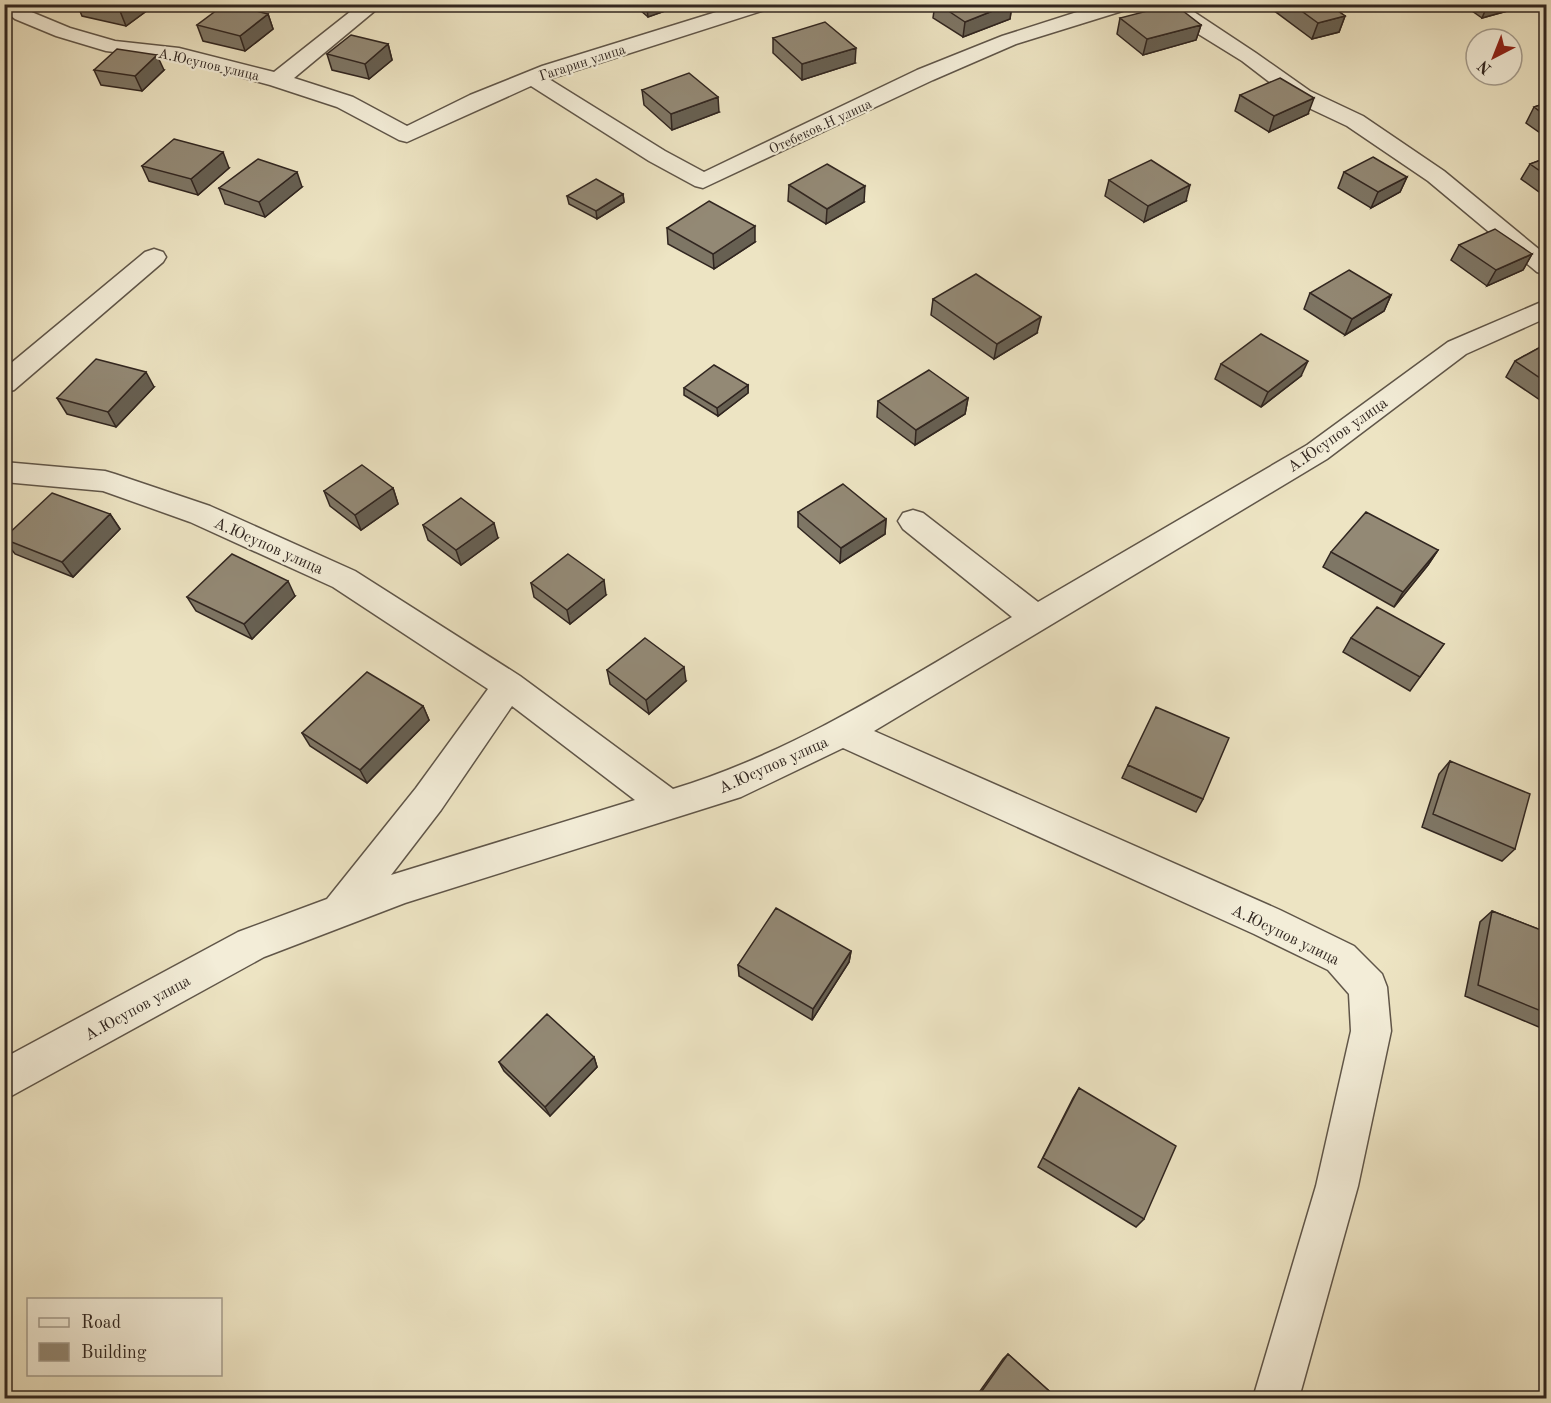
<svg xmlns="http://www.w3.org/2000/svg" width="1551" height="1403" viewBox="0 0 1551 1403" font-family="'Old Standard TT',serif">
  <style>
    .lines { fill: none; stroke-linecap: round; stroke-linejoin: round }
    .minor-casing { stroke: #605649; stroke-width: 3 }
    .minor { fill: #f3edd8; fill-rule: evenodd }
    .wall { fill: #7e7665; stroke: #312620; stroke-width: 1.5 }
    .shaded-wall { fill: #676052; stroke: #312620; stroke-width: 1.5 }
    .building { fill: #938975; stroke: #312620; stroke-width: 1.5 }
    .labels { text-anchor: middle; stroke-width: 4.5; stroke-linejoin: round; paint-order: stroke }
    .far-street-label { font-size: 14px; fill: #312620; stroke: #f3edd8 }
    .street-label { font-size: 16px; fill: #312620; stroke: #f3edd8 }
  </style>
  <rect width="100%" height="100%" fill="#ede4c3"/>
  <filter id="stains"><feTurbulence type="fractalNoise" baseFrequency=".00333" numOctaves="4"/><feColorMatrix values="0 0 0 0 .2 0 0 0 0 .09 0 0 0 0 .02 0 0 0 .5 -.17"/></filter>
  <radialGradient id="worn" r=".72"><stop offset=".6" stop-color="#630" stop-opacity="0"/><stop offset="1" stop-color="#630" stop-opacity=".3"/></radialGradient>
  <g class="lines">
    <defs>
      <path id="minor" d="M4 4H22L29 11 70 28 115 41 179 48 274 72 360 4H383L294 78 353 97 407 126 470 95 542 66 742 4H774L771 8 549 79 665 151 704 172 917 70 1002 36 1102 4H1135L1132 8 1016 44 933 80 703 188 695 186 649 161 531 86 407 142 399 140 337 107 270 85 178 60 106 51 56 36 15 19 4 10Z
        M1159 4H1182L1256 53 1310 91 1363 116 1444 171 1546 255V275L1537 272 1428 181 1347 126 1294 101 1242 61 1187 27Z
        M154 249 163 252 166 257 163 262 14 390 4 393V369L145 252Z
        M1546 300V318L1466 354 1327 459 874 731 1280 910 1354 946 1382 974 1387 987 1391 1031 1358 1186 1299 1398H1253L1316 1186 1351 1031 1349 994 1328 970 1254 934 843 748 741 797 405 903 264 957 4 1100V1058L238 932 327 899 416 788 488 689 333 587 190 522 103 491 4 482V462L105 471 115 474 210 506 355 571 520 676 673 789C795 752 903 681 1012 617L903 529 898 521 903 513 913 510 923 513 1038 602 1307 445 1448 342ZM512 706 635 800 391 875 441 810Z"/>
    </defs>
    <!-- minor casing -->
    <use href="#minor" class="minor-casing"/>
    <!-- minor -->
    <use href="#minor" class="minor"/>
  </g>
  <!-- wall -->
  <path class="wall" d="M77 4H156L126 26 82 16Z
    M633 4H682V5L648 17Z
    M935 4H1012L1010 19 963 37 933 18Z
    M1265 4H1328L1345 16 1339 32 1312 39Z
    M1462 4H1510L1507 11 1482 18Z
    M268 14 273 29 245 51 203 41 197 25Z
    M1120 18 1201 25 1196 40 1143 55 1117 34Z
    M773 38 855 63 802 80 773 53Z
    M388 44 392 60 369 79 332 70 327 54Z
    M94 70H164L142 91 101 85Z
    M642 90 719 112 672 130 644 105Z
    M1240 95 1308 114 1269 132 1235 111Z
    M1546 103V137L1526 123 1534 107Z
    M1546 158V197L1521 179 1530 164Z
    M142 166 229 168 198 195 149 181Z
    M1344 172 1407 177 1400 192 1371 208 1338 188Z
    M1109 180 1186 201 1144 222 1105 196Z
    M789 185 864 202 826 224 788 201Z
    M302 187 265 217 225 204 219 188Z
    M623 194 624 202 597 219 569 204 567 196Z
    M667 228 755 242 714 269 668 244Z
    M1459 245 1532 254 1523 270 1487 286 1451 260Z
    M1310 293 1391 295 1384 311 1345 335 1304 309Z
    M933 299 1037 333 994 359 931 315Z
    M1546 344V404L1506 377 1515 361Z
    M1221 364 1301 376 1261 407 1215 379Z
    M748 385V393L718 416 684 395V388Z
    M154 387 116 427 67 414 57 398Z
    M968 398 965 414 915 445 877 417 878 401Z
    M393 488 398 504 361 530 330 506 324 491Z
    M798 512 886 519 885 534 840 563 798 527Z
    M110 514 120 529 73 577 15 554 4 540V538Z
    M423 525 498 538 461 565 428 540Z
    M1438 550 1428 565 1394 607 1323 567 1331 552Z
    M531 583 606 595 570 624 534 597Z
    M295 596 252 639 196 611 187 597Z
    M1351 638 1444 644 1410 691 1343 652Z
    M607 670 686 681 649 714 610 684Z
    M423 706 429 720 367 783 310 746 302 733Z
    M1450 761 1515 849 1502 861 1422 827 1439 774Z
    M1128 765 1203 799 1196 812 1122 778Z
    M1492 911 1546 932V1030L1465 996 1480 922Z
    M851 951 849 962 812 1020 739 976 738 965Z
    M594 1057 597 1067 550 1116 504 1071 499 1062Z
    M1079 1088 1144 1219 1136 1227 1038 1167 1073 1098Z
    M1008 1354 1057 1398H975L1003 1359Z"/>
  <!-- shaded-wall -->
  <path class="shaded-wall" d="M129 4H156L126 26 120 11Z
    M661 4H682V5L648 17 647 9Z
    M1010 4H1012L1010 19 963 37 965 22Z
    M1488 4H1510L1507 11 1482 18Z
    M268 14 273 29 245 51 240 36Z
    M1345 16 1339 32 1312 39 1318 23Z
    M1201 25 1196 40 1143 55 1147 39Z
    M388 44 392 60 369 79 365 64Z
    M856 48 855 63 802 80V64Z
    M157 55 164 70 142 91 135 76Z
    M718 97 719 112 672 130 671 114Z
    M1314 98 1308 114 1269 132 1274 116Z
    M223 152 229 168 198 195 191 179Z
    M297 172 302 187 265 217 259 202Z
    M1407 177 1400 192 1371 208 1378 192Z
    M1190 185 1186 201 1144 222 1148 206Z
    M865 186 864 202 826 224 827 209Z
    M623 194 624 202 597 219 596 211Z
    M755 226V242L714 269 713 254Z
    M1532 254 1523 270 1487 286 1496 270Z
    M1391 295 1384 311 1345 335 1352 319Z
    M1041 317 1037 333 994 359 997 344Z
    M1308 361 1301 376 1261 407 1268 392Z
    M146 372 154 387 116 427 108 412Z
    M748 385V393L718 416 717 408Z
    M968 398 965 414 915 445 916 430Z
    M393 488 398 504 361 530 355 515Z
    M110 514 120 529 73 577 62 562Z
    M886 519 885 534 840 563 841 548Z
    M494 523 498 538 461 565 456 550Z
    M1438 550 1428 565 1394 607 1403 592Z
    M604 580 606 595 570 624 567 610Z
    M288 581 295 596 252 639 244 624Z
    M684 667 686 681 649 714 646 700Z
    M423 706 429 720 367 783 360 770Z
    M851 951 849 962 812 1020 813 1009Z
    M594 1057 597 1067 550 1116 545 1107Z"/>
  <!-- building -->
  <path class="building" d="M91 4H129L120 11Z
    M225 4H229L268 14 240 36 197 25Z
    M642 4H661L647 9Z
    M938 4H1010L965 22Z
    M1174 4 1201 25 1147 39 1120 18Z
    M1292 4H1328L1345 16 1318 23Z
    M825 22 856 48 802 64 773 38Z
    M351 35 388 44 365 64 327 54Z
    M117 49 157 55 135 76 94 70Z
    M689 73 718 97 671 114 642 90Z
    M1280 78 1314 98 1274 116 1240 95Z
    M1546 103V116L1534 107Z
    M174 139 223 152 191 179 142 166Z
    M1373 157 1407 177 1378 192 1344 172Z
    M1546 158V175L1530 164Z
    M258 159 297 172 259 202 219 188Z
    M1151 160 1190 185 1148 206 1109 180Z
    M827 164 865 186 827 209 789 185Z
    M596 179 623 194 596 211 567 196Z
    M709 201 755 226 713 254 667 228Z
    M1495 229 1532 254 1496 270 1459 245Z
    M1349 270 1391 295 1352 319 1310 293Z
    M976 274 1041 317 997 344 933 299Z
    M1261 334 1308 361 1268 392 1221 364Z
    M1546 344V382L1515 361Z
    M96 359 146 372 108 412 57 398Z
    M714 365 748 385 717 408 684 388Z
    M929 370 968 398 916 430 878 401Z
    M362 465 393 488 355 515 324 491Z
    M843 484 886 519 841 548 798 512Z
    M52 493 110 514 62 562 4 539V538Z
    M461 498 494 523 456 550 423 525Z
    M1366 512 1438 550 1403 592 1331 552Z
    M232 554 288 581 244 624 187 597Z
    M568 554 604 580 567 610 531 583Z
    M1377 607 1444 644 1420 677 1351 638Z
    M645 638 684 667 646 700 607 670Z
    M367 672 423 706 360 770 302 733Z
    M1156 707 1229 738 1203 799 1128 765Z
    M1450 761 1530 794 1515 849 1433 814Z
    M776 908 851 951 813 1009 738 965Z
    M1492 911 1546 932V1013L1478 985Z
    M547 1014 594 1057 545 1107 499 1062Z
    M1079 1088 1176 1146 1144 1219 1043 1158Z
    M1008 1354 1057 1398H977Z"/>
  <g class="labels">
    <!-- far-street labels -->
    <g class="far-street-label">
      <text transform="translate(582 62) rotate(-18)" y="5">Гагарин улица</text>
      <text transform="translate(209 64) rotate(13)" y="5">А.Юсупов улица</text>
      <text transform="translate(820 126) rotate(-25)" y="5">Отебеков.Н улица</text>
    </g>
    <!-- street labels -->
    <g class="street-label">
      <text transform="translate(1337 434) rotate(-35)" y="6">А.Юсупов улица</text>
      <text transform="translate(269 545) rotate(24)" y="6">А.Юсупов улица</text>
      <text transform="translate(773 764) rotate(-24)" y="6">А.Юсупов улица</text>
      <text transform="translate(1286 934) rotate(26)" y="6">А.Юсупов улица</text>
      <text transform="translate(137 1007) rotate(-29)" y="6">А.Юсупов улица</text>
    </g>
  </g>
  <!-- margin -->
  <rect width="1551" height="1403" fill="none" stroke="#ede4c3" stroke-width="24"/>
  <rect x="6" y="6" width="1539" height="1391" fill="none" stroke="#312620" stroke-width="3"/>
  <rect x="12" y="12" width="1527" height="1379" fill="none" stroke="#312620" stroke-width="1.5"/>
  <!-- legend -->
  <rect x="27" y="1298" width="195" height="78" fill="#f3edd8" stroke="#a59d8e" stroke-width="1.5"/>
  <rect x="39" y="1318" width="30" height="9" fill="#f3edd8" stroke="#a59d8e" stroke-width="1.5"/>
  <text x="81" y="1328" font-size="18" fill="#312620">Road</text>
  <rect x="39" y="1343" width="30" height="18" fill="#938975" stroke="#a59d8e" stroke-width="1.5"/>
  <text x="81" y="1358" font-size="18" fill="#312620">Building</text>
  <!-- north arrow -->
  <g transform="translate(1494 57) rotate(222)"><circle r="28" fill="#f3edd8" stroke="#a59d8e" stroke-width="1.5"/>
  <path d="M0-4.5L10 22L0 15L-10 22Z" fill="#8f2418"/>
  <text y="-9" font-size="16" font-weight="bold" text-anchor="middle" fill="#312620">N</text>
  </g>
  <rect width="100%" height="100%" filter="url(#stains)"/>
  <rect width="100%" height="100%" fill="url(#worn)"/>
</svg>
